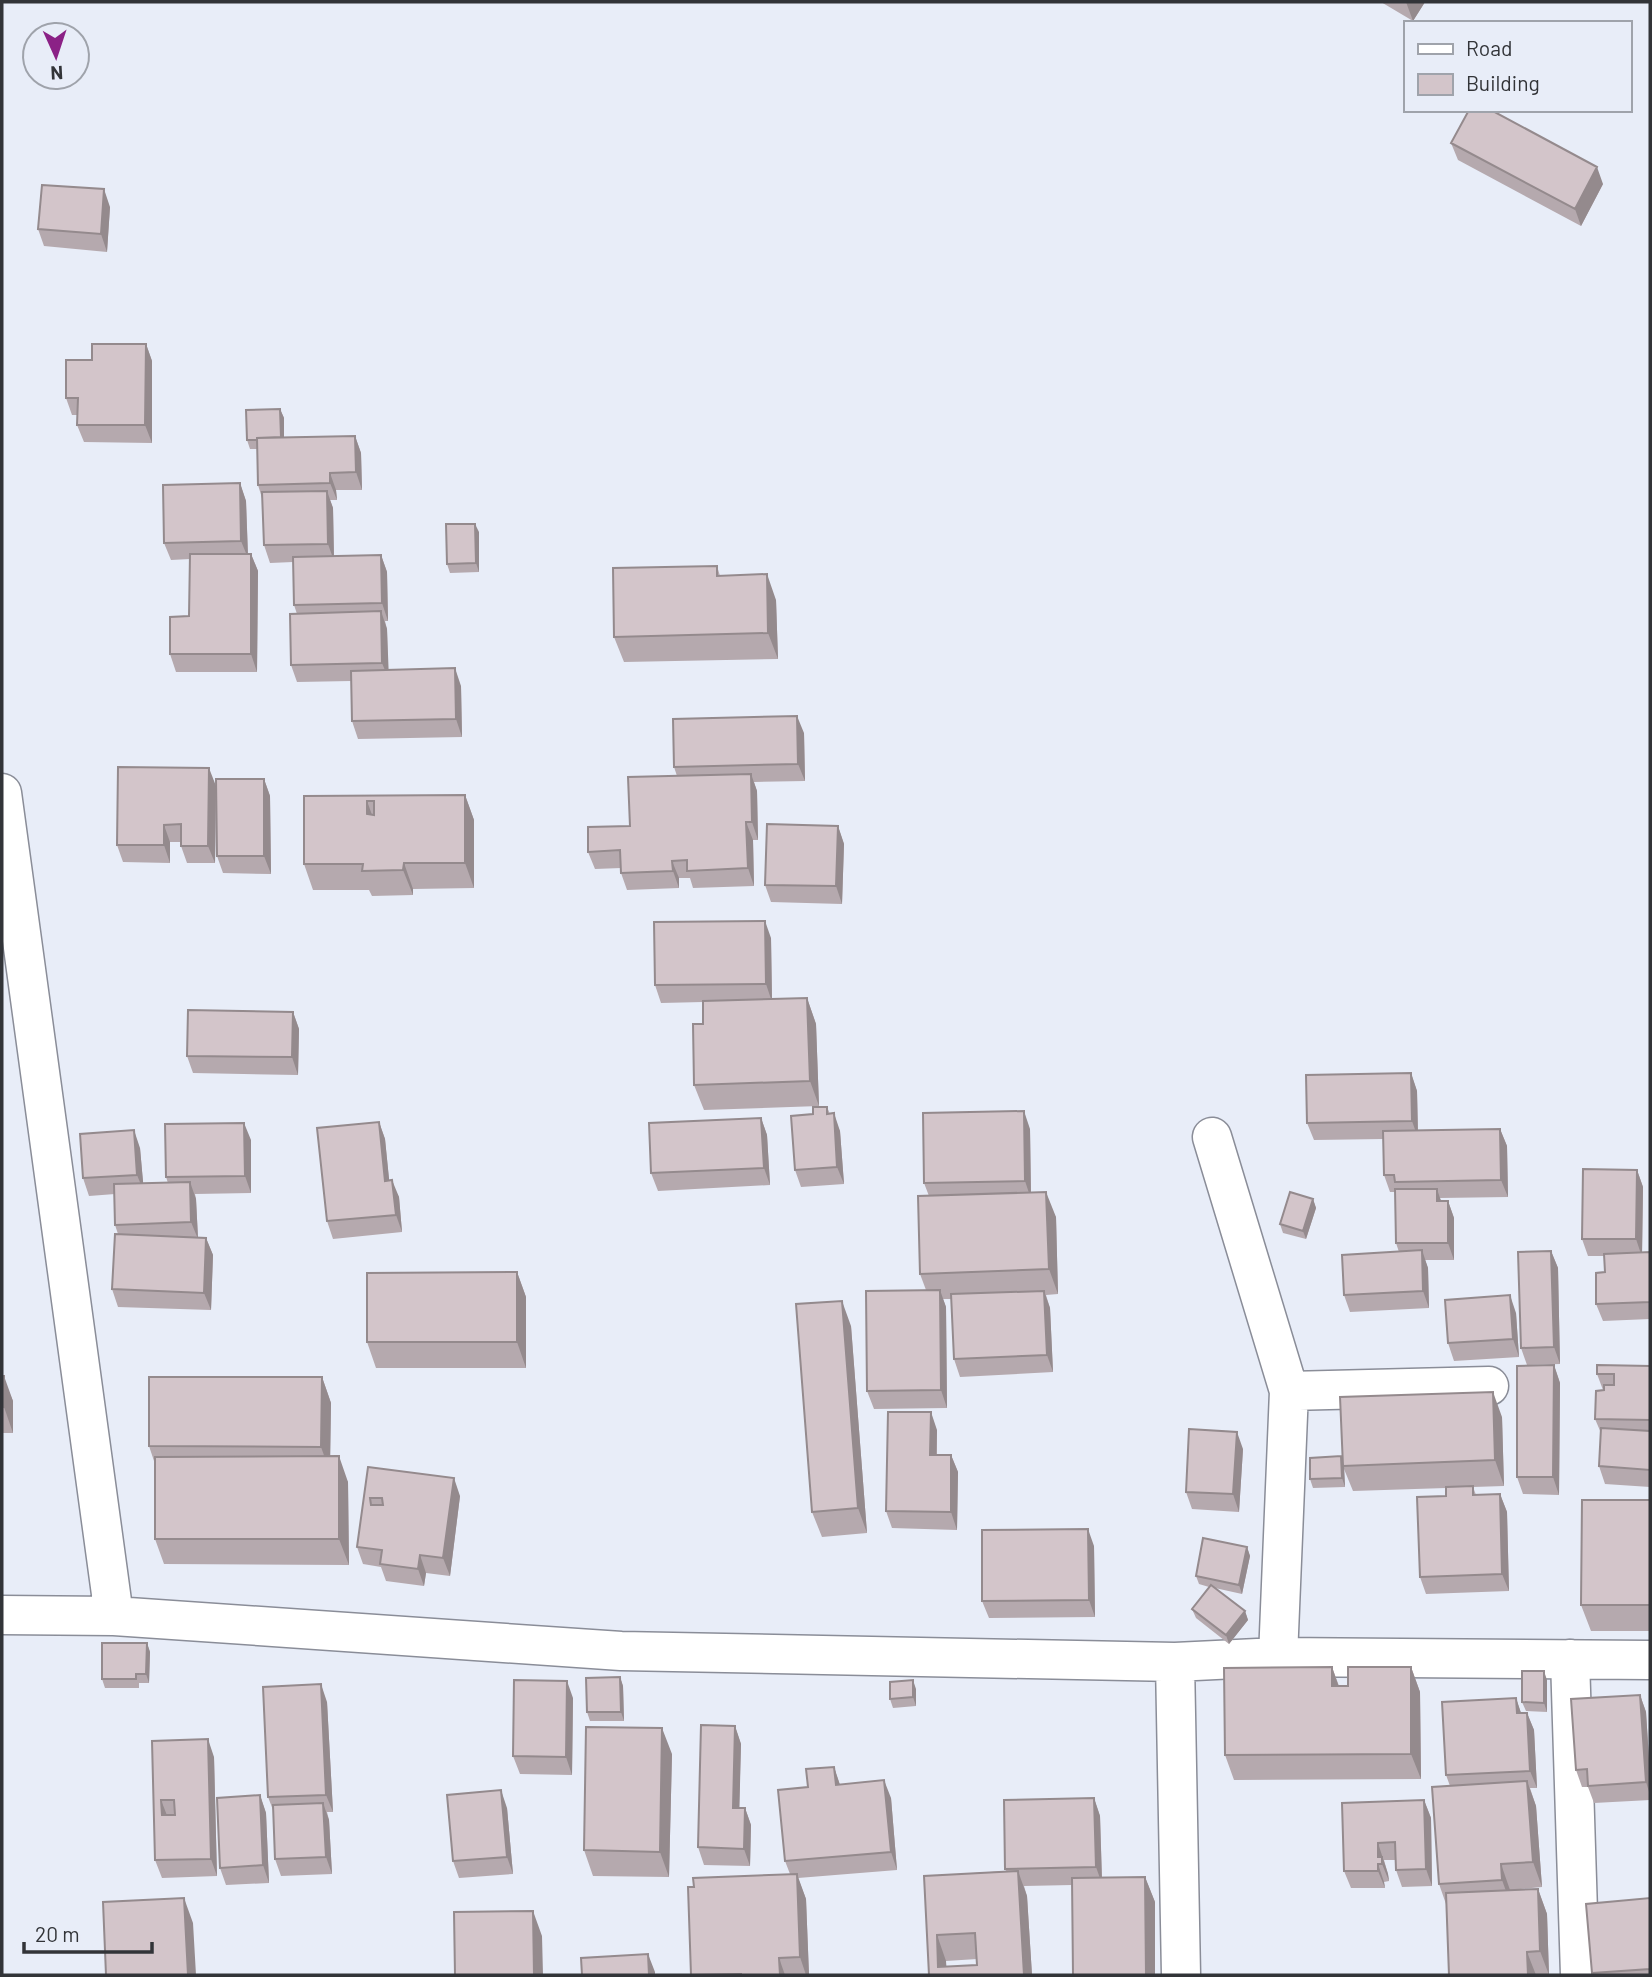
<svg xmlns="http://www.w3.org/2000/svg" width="1652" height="1977" viewBox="0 0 1652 1977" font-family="Barlow,sans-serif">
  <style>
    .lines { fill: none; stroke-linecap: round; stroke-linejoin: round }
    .minor-casing { stroke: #8a8d98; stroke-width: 41 }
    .minor { stroke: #fff; stroke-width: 38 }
    .wall { fill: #b5a9ae; fill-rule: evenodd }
    .shaded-wall { fill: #948a8d }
    .building { fill: #d3c5ca; stroke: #948a8d; stroke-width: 2; fill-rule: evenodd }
  </style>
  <rect width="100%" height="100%" fill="#e8edf8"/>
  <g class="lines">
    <defs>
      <path id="minor" d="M2 793 114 1616
        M1212 1137 1289 1391
        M2 1615 114 1616 621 1651 1175 1662 1278 1657 1650 1660
        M1278 1657 1289 1391 1489 1386
        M1570 1659 1580 1975
        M1175 1662 1181 1975"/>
    </defs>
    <!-- minor casing -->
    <use href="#minor" class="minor-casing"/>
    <!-- minor -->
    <use href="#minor" class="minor"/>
  </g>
  <!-- wall -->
  <path class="wall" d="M1381 2H1425L1413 21Z
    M1451 143 1603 184 1581 226 1458 160Z
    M110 207 107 252 44 246 38 229Z
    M146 344 152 361V443L84 442 77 425 78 415H72L66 398 92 360Z
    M280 409 284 418V437L355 436 361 453 362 490H336L337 500H330L333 508 334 556 381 555 387 572 388 621H385L387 629 388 670 461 686 462 737 358 739 352 721 351 681 297 682 291 665 297 614 294 605 293 562 270 563 264 545 262 498 258 485 257 449H250L247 440Z
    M240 483 246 501 248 554H251L258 571 257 672H176L170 654 189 616 190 559 171 560 164 543Z
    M479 532V572L450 573 447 564Z
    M717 566 720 576 776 600 778 659 624 662 614 637Z
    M804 733 805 781 754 782 757 791 758 840H753L754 886 693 888 690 878H679V888L627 890 621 873V868L595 869 588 852 630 826 677 776 674 767Z
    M264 779 270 796 271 874 223 873 217 856Z
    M216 786 215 863H187L181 846V842H170V863L123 862 117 845Z
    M465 795 474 820V888L413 889V895L372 896 369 890H313L304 864V796Z
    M838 826 844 844 842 904 771 902 765 885Z
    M771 938 772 999 807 998 816 1024 819 1106 704 1110 694 1085 703 1024V1002L661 1003 655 985Z
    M293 1012 299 1029 298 1075 193 1073 187 1056Z
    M1411 1073 1417 1091 1418 1130 1500 1129 1507 1146 1508 1197 1440 1198 1441 1201H1448L1454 1218V1260H1425L1428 1268 1429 1308 1350 1312 1344 1295 1399 1252 1396 1243 1395 1192H1390L1384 1175 1383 1139 1314 1140 1307 1123Z
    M827 1107 830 1114 840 1131 844 1184 801 1187 795 1170 813 1114Z
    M761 1118 767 1135 770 1185 658 1191 651 1173Z
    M379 1122 385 1139 389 1180 399 1197 402 1232 333 1239 327 1221Z
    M1030 1129 1031 1192 1056 1217 1058 1294 1046 1295 1050 1308 1053 1372 960 1377 954 1359 951 1299H943L946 1307 947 1408 874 1409 867 1391 926 1290 920 1274 929 1196 924 1183Z
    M251 1140V1193L195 1194 196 1199 198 1237 206 1238 213 1255 211 1310 118 1307 112 1289 118 1234 115 1225V1194L89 1196 83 1178 140 1148 143 1183H168L166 1177Z
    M1637 1170 1643 1187 1642 1252H1650V1319L1603 1321 1596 1304 1605 1272 1604 1256H1588L1582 1239Z
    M1313 1199 1316 1208 1306 1239 1283 1233 1280 1224Z
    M1551 1251 1558 1268 1560 1364 1527 1365 1521 1348Z
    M517 1272 526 1297V1368H376L367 1342Z
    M1516 1313 1519 1357 1454 1361 1448 1343Z
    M851 1326 867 1533 822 1537 812 1512Z
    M1554 1365 1560 1383 1559 1495 1523 1494 1517 1477Z
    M1650 1366V1487L1605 1484 1599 1466 1601 1433 1595 1419 1603 1390 1597 1374Z
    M2 1376 13 1401V1433H2Z
    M322 1377 331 1403 330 1456 348 1482 349 1565 164 1564 155 1539V1464L149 1446Z
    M1502 1417 1504 1486 1473 1487 1476 1495 1500 1494 1507 1512 1509 1591 1426 1594 1420 1577 1446 1496V1488L1353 1491 1344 1469 1345 1487 1313 1488 1310 1479 1343 1462Z
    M937 1430V1455H951L958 1472 957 1530 892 1528 886 1511Z
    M1243 1449 1239 1512 1192 1509 1186 1492Z
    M368 1467 460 1496 450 1576 426 1573 424 1586 386 1581 381 1567 363 1564 357 1547Z
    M1650 1500V1631H1591L1581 1605Z
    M1094 1546 1095 1617 989 1618 982 1601Z
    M1247 1547 1250 1556 1242 1594 1215 1588 1245 1611 1248 1620 1229 1644 1196 1618 1192 1609 1209 1587 1199 1584 1196 1576Z
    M147 1643 150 1652 149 1683H139V1688H105L102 1679Z
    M1332 1667 1339 1686H1348L1411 1667 1420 1692 1421 1779 1234 1780 1225 1755Z
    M620 1677 623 1686 624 1721H590L587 1712Z
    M1547 1680V1712L1526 1711 1522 1702Z
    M916 1689V1706L893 1708 890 1699Z
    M1640 1695 1646 1712 1650 1775V1800L1594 1803 1588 1787H1582L1576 1770Z
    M573 1698 572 1775 520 1774 513 1756Z
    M1516 1698 1521 1713H1527L1534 1730 1537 1788H1530L1536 1806 1542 1887 1510 1890 1538 1889 1547 1914 1549 1975H1449L1446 1904 1439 1884 1450 1786 1446 1775Z
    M327 1702 333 1812H327L329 1820 332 1874 281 1876 275 1859 273 1810 268 1797Z
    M735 1726 741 1744 739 1808H745L751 1825 750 1866 704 1865 698 1847Z
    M152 1741 214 1757 217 1876 162 1878 155 1860Z
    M672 1754 669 1877 593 1876 584 1850Z
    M834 1767 840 1785 891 1798 897 1870 798 1878 806 1899 809 1975H691L694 1887 790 1874 785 1861 808 1787Z
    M260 1795 266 1813 269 1883 226 1885 220 1868Z
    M1094 1798 1100 1816 1102 1877H1145L1155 1902V1975H1073L1072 1885 1024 1886 1027 1896 1032 1975H929L924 1876 1006 1871 1005 1869ZM977 1959V1965L946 1967V1961Z
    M1424 1800 1431 1818 1432 1886 1402 1887 1396 1870V1860H1384L1388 1874 1389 1881 1384 1882 1385 1888H1351L1344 1871Z
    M507 1808 513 1874 459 1878 453 1861Z
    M1650 1898V1975H1593L1592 1973Z"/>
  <!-- shaded-wall -->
  <path class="shaded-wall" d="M1406 2H1425L1413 21Z
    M1597 167 1603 184 1581 226 1575 209Z
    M104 189 110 207 107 252 101 234Z
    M146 344 152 361V443L145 425Z
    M280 409 284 418V448L281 440Z
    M355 436 361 453 362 490 356 472Z
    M330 473 336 490 337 500 330 483Z
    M240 483 246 501 248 558 241 541Z
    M327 491 333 508 334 561 328 544Z
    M475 524 479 532V572L476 563Z
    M251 554 258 571 257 672 251 654Z
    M381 555 387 572 388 621 382 603Z
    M767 574 776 600 778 659 768 633Z
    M381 611 387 629 389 680 382 663Z
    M455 668 461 686 462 737 456 719Z
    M797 716 804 733 805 781 798 764Z
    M209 768 216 786 215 863 208 846Z
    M751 774 757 791 758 840 752 822Z
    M264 779 270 796 271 874 264 856Z
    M465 795 474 820V888L465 863Z
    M367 801 376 826 367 814Z
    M746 822 753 840 754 886 748 868Z
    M164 825 170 842V863L164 845Z
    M838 826 844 844 842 904 836 886Z
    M672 861 679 878V888L673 871Z
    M404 863 413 889V895L403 870Z
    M765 921 771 938 772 1002 766 984Z
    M807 998 816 1024 819 1106 810 1081Z
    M293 1012 299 1029 298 1075 292 1057Z
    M1411 1073 1417 1091 1418 1138 1412 1121Z
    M1024 1111 1030 1129 1031 1199 1025 1181Z
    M834 1113 840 1131 844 1184 837 1167Z
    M761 1118 767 1135 770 1185 764 1168Z
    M379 1122 385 1139 391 1198 385 1181Z
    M244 1123 251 1140V1193L245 1176Z
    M1500 1129 1507 1146 1508 1197 1501 1180Z
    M134 1130 140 1148 144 1192 137 1175Z
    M1637 1170 1643 1187 1642 1257 1636 1239Z
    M392 1180 399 1197 402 1232 396 1215Z
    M190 1182 196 1199 198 1239 191 1222Z
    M1437 1189 1443 1207 1437 1201Z
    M1046 1192 1056 1217 1058 1294 1049 1269Z
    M1313 1199 1316 1208 1306 1239 1303 1231Z
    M1448 1201 1454 1218V1260L1448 1243Z
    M206 1238 213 1255 211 1310 204 1293Z
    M1422 1250 1428 1268 1429 1308 1423 1291Z
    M1551 1251 1558 1268 1560 1364 1554 1347Z
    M517 1272 526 1297V1368L517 1342Z
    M940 1290 946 1307 947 1408 941 1390Z
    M1044 1291 1050 1308 1053 1372 1047 1355Z
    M1510 1295 1516 1313 1519 1357 1513 1339Z
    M842 1301 851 1326 867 1533 858 1508Z
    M1554 1365 1560 1383 1559 1495 1553 1477Z
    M4 1376 13 1401V1433L4 1407Z
    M322 1377 331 1403 330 1472 321 1447Z
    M1493 1392 1502 1417 1504 1486 1495 1460Z
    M931 1412 937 1430 936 1472 930 1455Z
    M1237 1432 1243 1449 1239 1512 1233 1494Z
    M951 1455 958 1472 957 1530 951 1512Z
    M339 1456 348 1482 349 1565 339 1539Z
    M1341 1456 1344 1465 1345 1487 1342 1478Z
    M454 1478 460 1496 450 1576 443 1558Z
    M1500 1494 1507 1512 1509 1591 1502 1574Z
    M1088 1529 1094 1546 1095 1617 1089 1600Z
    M1247 1547 1250 1556 1242 1594 1239 1585Z
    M420 1555 426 1573 424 1586 418 1569Z
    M1245 1611 1248 1620 1229 1644 1226 1635Z
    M147 1643 150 1652 149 1683 146 1674Z
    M1332 1667 1341 1693 1332 1686Z
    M1411 1667 1420 1692 1421 1779 1411 1754Z
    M1544 1671 1547 1680V1712L1544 1703Z
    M620 1677 623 1686 624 1721 621 1712Z
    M913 1680 916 1689V1706L913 1697Z
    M567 1681 573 1698 572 1775 566 1757Z
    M321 1684 327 1702 333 1812 326 1795Z
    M1640 1695 1646 1712 1650 1775V1795L1646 1782Z
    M1516 1698 1522 1716 1517 1713Z
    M1527 1713 1534 1730 1537 1788 1530 1771Z
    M735 1726 741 1744 739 1825 733 1808Z
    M662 1728 672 1754 669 1877 660 1852Z
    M208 1739 214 1757 217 1876 211 1859Z
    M834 1767 840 1785H836Z
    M884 1780 891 1798 897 1870 891 1852Z
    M1527 1781 1536 1806 1542 1887 1533 1862Z
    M501 1790 507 1808 513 1874 507 1857Z
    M260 1795 266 1813 269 1883 263 1865Z
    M1094 1798 1100 1816 1102 1884 1096 1867Z
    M161 1800 168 1818 162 1815Z
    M1424 1800 1431 1818 1432 1886 1426 1869Z
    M323 1803 329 1820 332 1874 326 1857Z
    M745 1808 751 1825 750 1866 744 1849Z
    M1378 1843 1388 1874 1389 1881 1382 1864 1378 1857Z
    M1378 1864 1384 1882 1385 1888 1378 1871Z
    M1501 1864 1510 1890 1511 1905 1502 1880Z
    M1018 1871 1027 1896 1032 1975H1024Z
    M797 1874 806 1899 809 1975H806L800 1957Z
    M1145 1877 1155 1902V1975H1146Z
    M1538 1889 1547 1914 1549 1975 1540 1951Z
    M184 1898 193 1923 196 1975H188Z
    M533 1911 542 1936 543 1975H534Z
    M937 1935 946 1961 947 1975 938 1967Z
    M1527 1952 1536 1975H1528Z
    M648 1954 655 1972V1975H649Z
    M779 1958 785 1975H780Z"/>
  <!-- building -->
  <path class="building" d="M1469 110H1491L1597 167 1575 209 1451 143Z
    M42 185 104 189 101 234 38 229Z
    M92 344H146L145 425H77L78 398H66V360H92Z
    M280 409 281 437 257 438V440H247L246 410Z
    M355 436 356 472 330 473V483L258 485 257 438Z
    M240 483 241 541 164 543 163 485Z
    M327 491 328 544 264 545 262 492Z
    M446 524H475L476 563 447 564Z
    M190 554H251V654H170V617L189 616Z
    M381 555 382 603 294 605 293 557Z
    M717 566V576L767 574 768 633 614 637 613 568Z
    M381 611 382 663 291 665 290 614Z
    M455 668 456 719 352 721 351 671Z
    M797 716 798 764 674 767 673 719Z
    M118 767 209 768 208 846H181V824L164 825V845H117Z
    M751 774 752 822H746L748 868 687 871V860L672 861 673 871 621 873 620 850 588 852V827L630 826 628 777Z
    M216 779H264V856H217Z
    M465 795V863H404L403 870 362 871 363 864H304V796ZM367 801H374V815L367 814Z
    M767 824 838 826 836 886 765 885Z
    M765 921 766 984 655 985 654 922Z
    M807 998 810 1081 694 1085 693 1024H703V1001Z
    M188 1010 293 1012 292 1057 187 1056Z
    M1411 1073 1412 1121 1307 1123 1306 1075Z
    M813 1107H827V1114L834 1113 837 1167 795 1170 791 1116 813 1114Z
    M1024 1111 1025 1181 924 1183 923 1113Z
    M761 1118 764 1168 651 1173 649 1123Z
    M379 1122 385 1181 392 1180 396 1215 327 1221 317 1128Z
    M244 1123 245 1176 166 1177 165 1124Z
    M1500 1129 1501 1180 1395 1182 1394 1175H1384L1383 1131Z
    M134 1130 137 1175 83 1178 80 1134Z
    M1583 1169 1637 1170 1636 1239H1582Z
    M190 1182 191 1222 115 1225 114 1184Z
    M1395 1189H1437V1201H1448V1243H1396Z
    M1046 1192 1049 1269 920 1274 918 1196Z
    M1290 1192 1313 1199 1303 1231 1280 1224Z
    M115 1234 206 1238 204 1293 112 1289Z
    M1422 1250 1423 1291 1344 1295 1342 1255Z
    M1551 1251 1554 1347 1521 1348 1518 1252Z
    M1650 1252V1302L1596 1304V1273L1605 1272 1604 1254Z
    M517 1272V1342H367V1273Z
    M940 1290 941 1390 867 1391 866 1291Z
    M1044 1291 1047 1355 954 1359 951 1294Z
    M1510 1295 1513 1339 1448 1343 1445 1300Z
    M842 1301 858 1508 812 1512 796 1304Z
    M1554 1365 1553 1477H1517V1366Z
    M1597 1365 1650 1366V1420L1595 1419 1596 1391 1604 1390V1385H1614V1374H1597Z
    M2 1376H4V1407H2Z
    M149 1377H322L321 1447 149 1446Z
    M1493 1392 1495 1460 1343 1466 1340 1397Z
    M888 1412H931L930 1455H951V1512L886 1511Z
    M1601 1428 1650 1431V1470L1599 1466Z
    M1189 1429 1237 1432 1233 1494 1186 1492Z
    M339 1456V1539H155V1457Z
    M1341 1456 1342 1478 1310 1479V1458Z
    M368 1467 454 1478 443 1558 420 1555 418 1569 380 1564 382 1550 357 1547ZM370 1498H382L383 1505H371Z
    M1473 1486V1495L1500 1494 1502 1574 1420 1577 1417 1497 1446 1496V1487Z
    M1582 1500H1650V1605H1581Z
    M1088 1529 1089 1600 982 1601V1530Z
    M1203 1538 1247 1547 1239 1585 1196 1576Z
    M1211 1585 1245 1611 1226 1635 1192 1609Z
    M102 1643H147L146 1674H136V1679H102Z
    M1332 1667V1686H1348V1667H1411V1754L1225 1755 1224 1668Z
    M1522 1671H1544V1703L1522 1702Z
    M620 1677 621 1712H587L586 1678Z
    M514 1680 567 1681 566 1757 513 1756Z
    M913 1680V1697L890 1699V1682Z
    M321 1684 326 1795 268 1797 263 1687Z
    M1640 1695 1646 1782 1588 1786 1587 1769 1576 1770 1571 1699Z
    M1516 1698 1517 1713H1527L1530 1771 1446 1775 1442 1702Z
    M701 1725 735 1726 733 1808H745L744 1849 698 1847Z
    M586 1727 662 1728 660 1852 584 1850Z
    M208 1739 211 1859 155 1860 152 1741ZM161 1800H174L175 1815H162Z
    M834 1767 836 1785 884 1780 891 1852 785 1861 778 1790 808 1787 806 1769Z
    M1527 1781 1533 1862 1501 1864 1502 1880 1439 1884 1432 1787Z
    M501 1790 507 1857 453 1861 447 1795Z
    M260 1795 263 1865 220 1868 217 1798Z
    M1094 1798 1096 1867 1005 1869 1004 1800Z
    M1424 1800 1426 1869 1396 1870 1395 1842 1378 1843V1857H1382V1864H1378V1871H1344L1342 1803Z
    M323 1803 326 1857 275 1859 273 1805Z
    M1018 1871 1024 1975H929L924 1876ZM975 1933 977 1965 938 1967 937 1935Z
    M797 1874 800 1957 779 1958 780 1975H741V1974L691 1975 688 1887H694L693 1878Z
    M1145 1877 1146 1975H1073L1072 1878Z
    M1538 1889 1540 1951 1527 1952 1528 1975H1449L1446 1893Z
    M184 1898 188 1975H106L103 1902Z
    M1650 1898V1969L1592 1973 1586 1904Z
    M533 1911 534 1975H455L454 1912Z
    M648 1954 649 1975H582L581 1958Z"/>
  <!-- border -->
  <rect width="1652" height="1977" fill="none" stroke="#323438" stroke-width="7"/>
  <!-- legend -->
  <rect x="1404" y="21" width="228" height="91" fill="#e8edf8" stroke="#9fa3ab" stroke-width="2"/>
  <rect x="1418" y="44" width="35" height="10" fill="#ffffff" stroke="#9fa3ab" stroke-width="2"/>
  <text x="1466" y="56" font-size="21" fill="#323438">Road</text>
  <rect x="1418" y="74" width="35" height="21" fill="#d3c5ca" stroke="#9fa3ab" stroke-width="2"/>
  <text x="1466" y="91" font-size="21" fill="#323438">Building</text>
  <!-- north arrow -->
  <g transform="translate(56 56) rotate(177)"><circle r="33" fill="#e8edf8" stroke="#9fa3ab" stroke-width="2"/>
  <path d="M0-5L12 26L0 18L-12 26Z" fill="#8b2186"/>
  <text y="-10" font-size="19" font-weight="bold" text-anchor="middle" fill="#323438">N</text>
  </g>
  <!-- scale -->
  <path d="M24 1942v10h128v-10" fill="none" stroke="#323438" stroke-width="3.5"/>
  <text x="35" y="1942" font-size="21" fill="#323438" stroke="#e8edf8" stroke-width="5" paint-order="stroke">20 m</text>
</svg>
